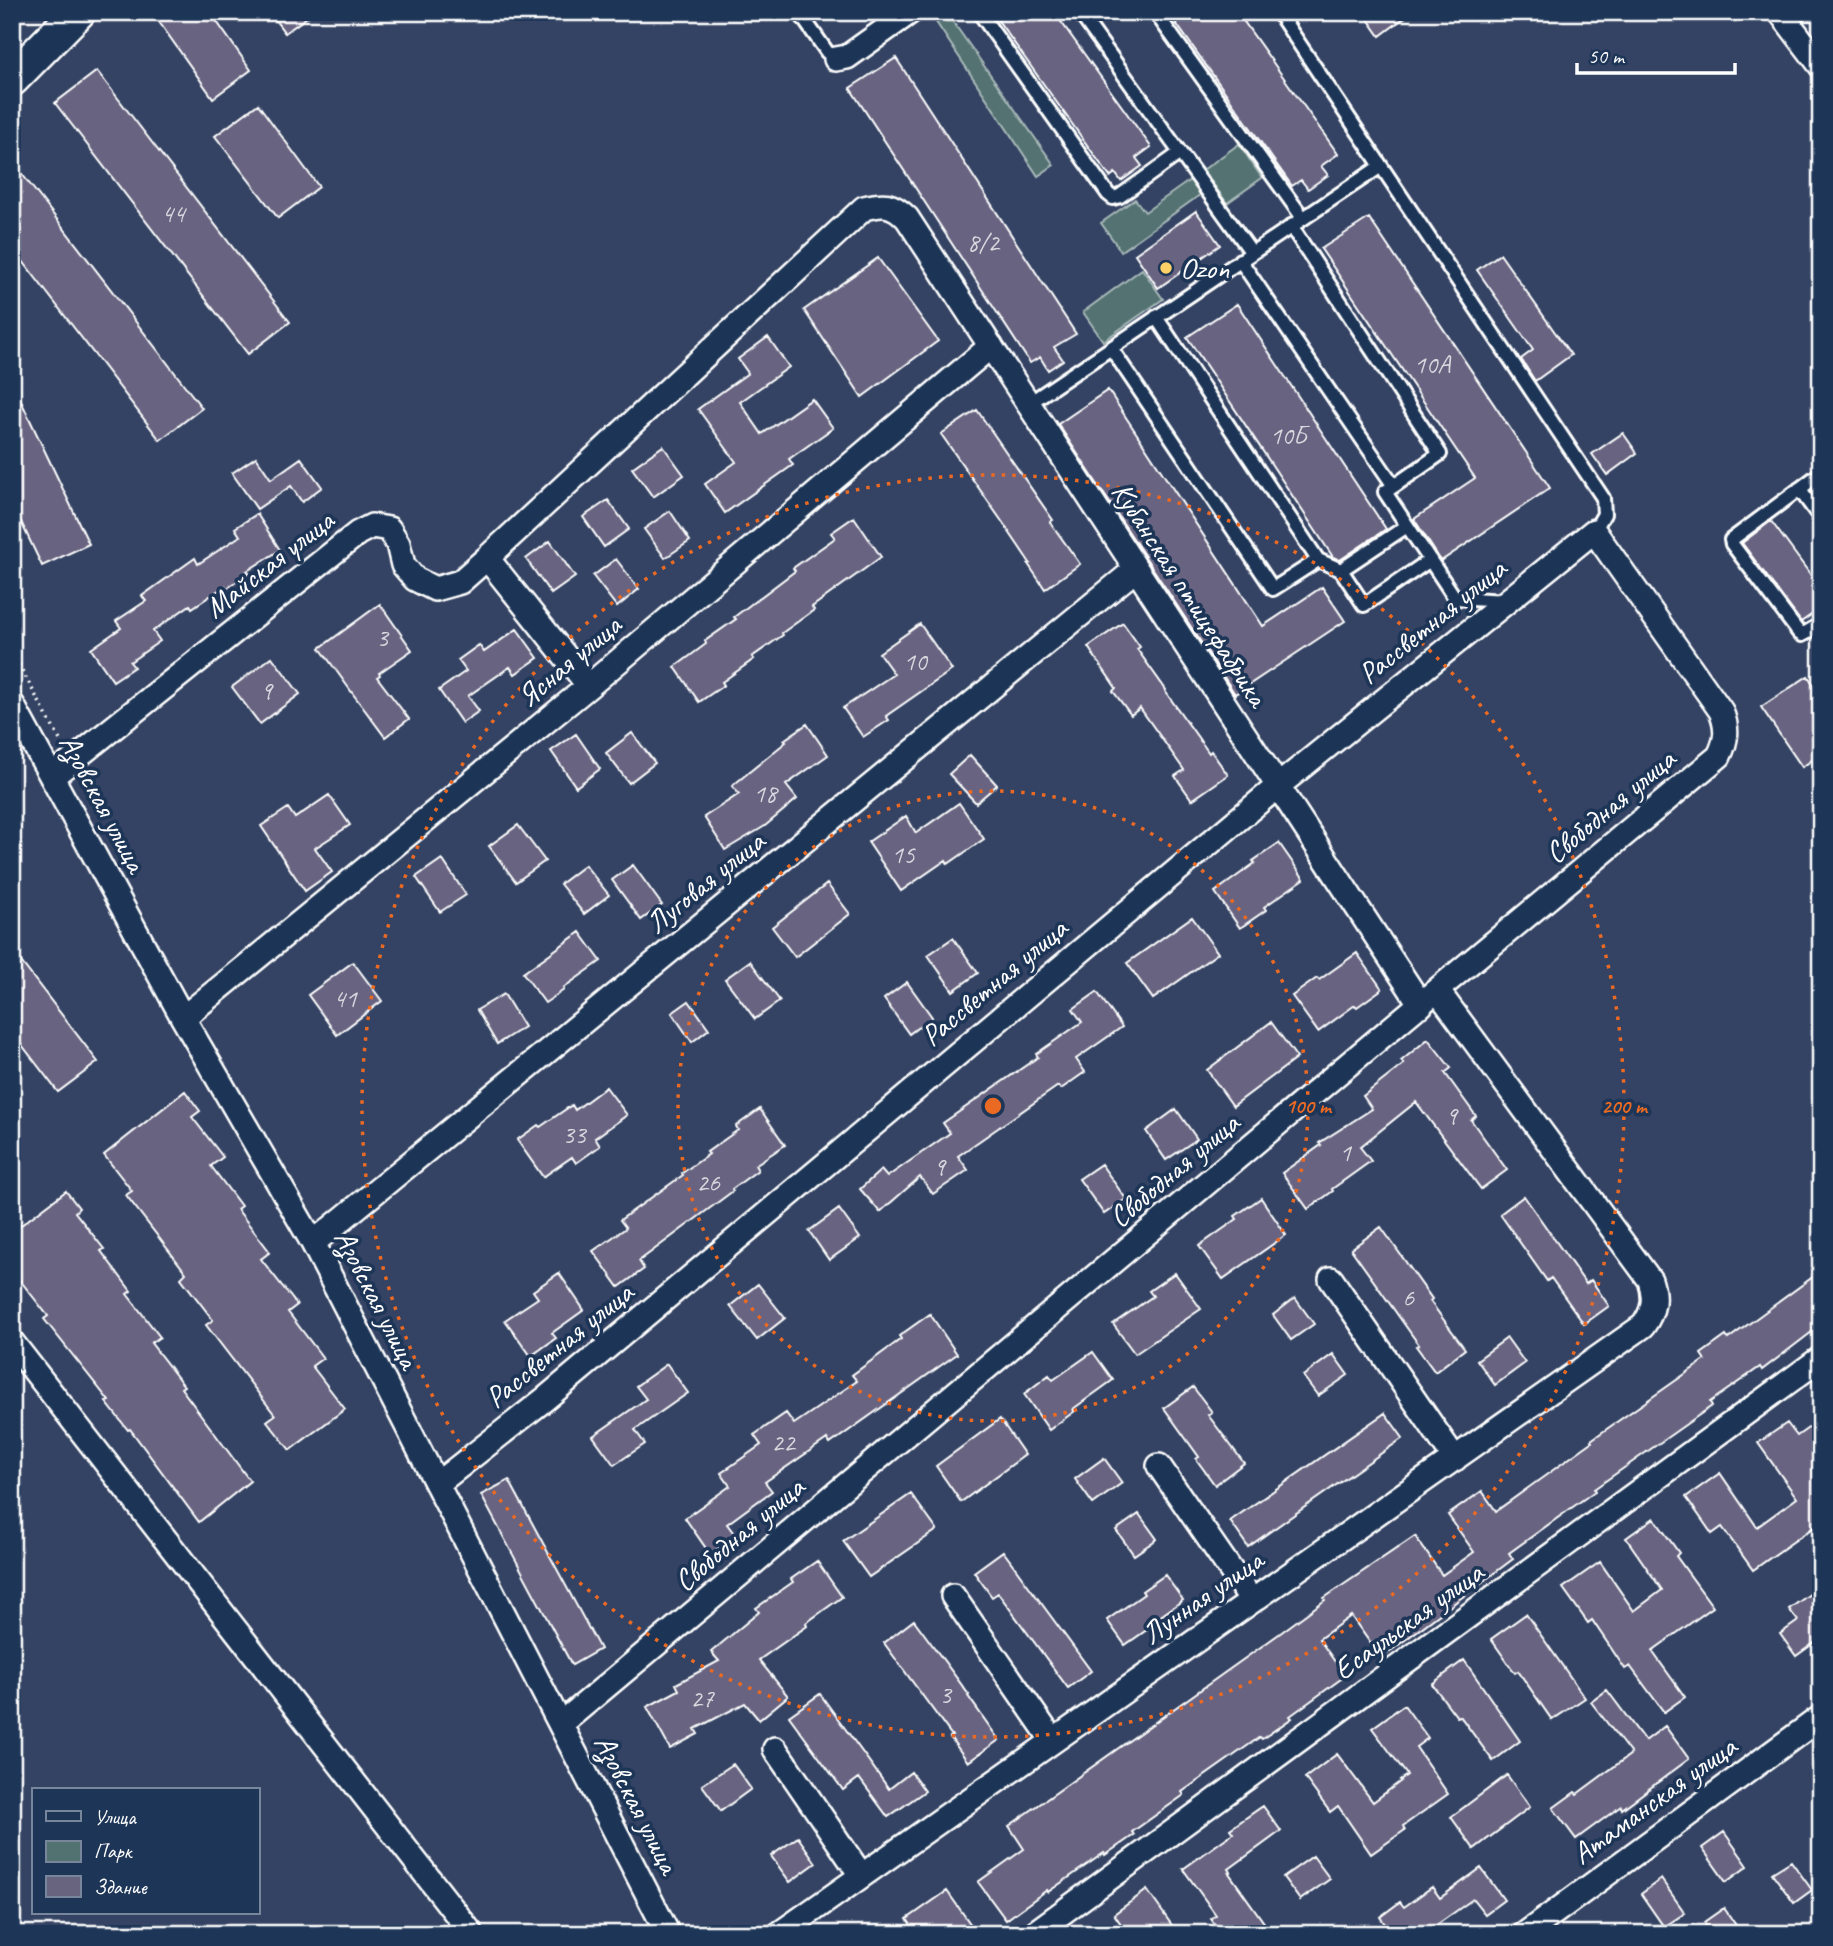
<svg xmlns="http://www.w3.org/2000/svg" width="1833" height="1946" viewBox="0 0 1833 1946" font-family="Caveat,sans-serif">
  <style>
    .green { fill: #527271; stroke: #a8b8b8; stroke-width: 2 }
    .building { fill: #686480; stroke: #fff; stroke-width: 2 }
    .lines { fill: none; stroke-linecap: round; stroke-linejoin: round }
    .lane-casing { stroke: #fff; stroke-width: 18 }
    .street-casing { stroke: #fff; stroke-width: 28 }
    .secondary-casing { stroke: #fff; stroke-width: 38 }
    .path { stroke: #fff; stroke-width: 3.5; stroke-dasharray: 2 5; stroke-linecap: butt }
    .lane { stroke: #1d3557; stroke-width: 12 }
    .street { stroke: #1d3557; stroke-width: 23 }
    .secondary { stroke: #1d3557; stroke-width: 33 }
    .ring { fill: none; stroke: #ea6a24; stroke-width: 3.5; stroke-dasharray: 3.5 7 }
    .poi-dot { fill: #ffd166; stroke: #1d3557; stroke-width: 2.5 }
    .labels { text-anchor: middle; stroke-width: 7; stroke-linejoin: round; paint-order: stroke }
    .number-label { font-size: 26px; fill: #d9d8df }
    .poi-label { font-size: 30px; fill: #fff; stroke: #1d3557; text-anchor: start }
    .street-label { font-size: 30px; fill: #fff; stroke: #1d3557 }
    .centre { fill: #ea6a24; stroke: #1d3557; stroke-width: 3.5 }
    .ring-label { font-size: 21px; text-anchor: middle; font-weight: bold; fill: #ea6a24; stroke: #1d3557; stroke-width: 7; stroke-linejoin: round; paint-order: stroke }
  </style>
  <rect width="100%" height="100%" fill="#344363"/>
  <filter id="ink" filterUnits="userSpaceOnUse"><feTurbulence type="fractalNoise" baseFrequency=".0143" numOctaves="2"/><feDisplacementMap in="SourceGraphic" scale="14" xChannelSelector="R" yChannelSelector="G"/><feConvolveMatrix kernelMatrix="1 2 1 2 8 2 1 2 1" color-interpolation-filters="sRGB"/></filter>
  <g filter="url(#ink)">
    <!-- green -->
    <path class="green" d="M938 12H946L1054 165 1038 176 932 16Z
      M1239 144 1262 178 1227 203 1203 170Z
      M1193 178 1204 192 1121 251 1101 223 1135 199 1145 212Z
      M1142 269 1163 299 1103 341 1083 312Z"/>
    <!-- building -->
    <path class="building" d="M152 12H210L251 70 213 98Z
      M269 12H314L285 33Z
      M992 12H1054L1151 147 1136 158 1142 166 1121 181 1115 173 1110 177Z
      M1168 12H1237L1338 154 1321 166 1328 175 1308 189 1301 180 1292 186Z
      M1363 12H1412L1380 36Z
      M896 58 1076 334 1054 347 1063 360 1048 370 1040 357 1030 363 850 88Z
      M97 71 290 322 248 354 55 103Z
      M258 104 319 187 278 218 215 136Z
      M12 161 202 408 160 440 12 247Z
      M1196 211 1220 245 1158 288 1135 254Z
      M1369 218 1550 488 1441 561 1414 519 1475 478 1321 249Z
      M1500 254 1571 355 1535 381 1521 359 1533 350 1477 270Z
      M878 258 938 341 862 397 804 310Z
      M1237 304 1386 529 1340 560 1333 557 1187 337Z
      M768 337 789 367 740 402 762 434 812 399 833 428 789 459 793 465 725 513 705 484 736 462 698 409 748 373 738 359Z
      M12 382 89 544 42 566 12 503Z
      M1108 390 1263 626 1322 587 1345 621 1235 694 1058 424Z
      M977 410 1053 520 1050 522 1080 564 1045 589 1028 564 1030 563 1001 520 941 434Z
      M1623 433 1637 453 1607 475 1592 454Z
      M663 446 684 475 653 497 632 468Z
      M256 457 271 479 301 458 322 487 302 502 291 486 257 509 232 473Z
      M608 500 629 529 604 547 583 517Z
      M670 511 690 541 665 558 644 529Z
      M257 514 280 550 247 571 249 573 226 589 225 586 192 608 190 605 153 631 160 641 130 662 134 667 113 681 91 649 121 628 116 621 146 601 142 596 195 558 198 564 240 536 235 528Z
      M854 517 881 557 812 607 814 610 782 633 783 635 752 657 754 659 722 682 724 685 699 702 675 667 706 644 705 641 736 619 734 617 795 571 793 568 835 538 831 533Z
      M1771 521 1821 589V608L1801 622 1742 543Z
      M550 541 575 577 551 594 526 559Z
      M616 559 639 589 617 607 593 576Z
      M380 604 412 650 379 673 380 675 377 677 409 719 385 737 353 694 320 648Z
      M1123 623 1140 647 1137 649 1166 690 1165 691 1209 753 1211 751 1228 775 1192 800 1175 776 1184 770 1140 708 1131 715 1113 691 1116 688 1088 647Z
      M920 624 952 670 886 716 889 720 863 737 843 708 894 674 879 653Z
      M517 629 538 658 515 674 510 667 468 696 479 711 462 723 439 690 466 671 458 660 479 645 484 652Z
      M272 657 300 694 260 724 232 687Z
      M1808 676 1821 696V754L1802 767 1761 707Z
      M807 724 828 755 786 785 797 799 765 826 725 850 704 817 739 794 732 786 786 742 784 740Z
      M632 733 655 763 629 783 606 753Z
      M576 734 600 769 576 787 551 751Z
      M970 755 997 785 976 803 949 774Z
      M329 795 350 825 315 848 332 872 305 891 261 826 288 808 295 818Z
      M959 803 984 839 948 864 946 860 901 891 868 842 906 816 916 833Z
      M518 825 545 861 516 882 489 846Z
      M1279 843 1304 879 1264 907 1266 910 1240 928 1215 892 1255 863 1253 861Z
      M442 859 466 895 440 912 416 877Z
      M585 865 609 895 584 914 560 884Z
      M633 865 662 905 641 920 612 880Z
      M827 884 850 914 795 957 772 927Z
      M1192 917 1218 953 1153 999 1127 963Z
      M580 932 601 961 563 988 564 990 545 1003 523 973Z
      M953 938 978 973 953 991 928 955Z
      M12 950 98 1062 58 1092 12 1032Z
      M1357 953 1382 989 1357 1007 1355 1005 1318 1032 1292 996 1317 978 1319 980Z
      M750 961 780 1001 755 1019 725 979Z
      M353 962 382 1001 337 1035 308 995Z
      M907 982 932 1017 909 1034 884 999Z
      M1097 992 1122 1027 1076 1059 1085 1072 1061 1089 1058 1086 958 1156 968 1170 933 1194 920 1177 880 1212 860 1189 881 1170 887 1177 950 1133 943 1123 1038 1057 1036 1054 1082 1022 1073 1009Z
      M504 994 524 1027 497 1044 477 1010Z
      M689 1001 709 1029 692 1042 672 1013Z
      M1271 1022 1297 1058 1233 1106 1207 1070Z
      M1428 1039 1451 1068 1445 1073 1476 1116 1471 1120 1507 1170 1481 1189 1416 1102 1360 1147 1371 1161 1332 1189 1333 1191 1308 1209 1282 1173 1321 1145 1319 1143 1372 1109 1363 1096 1404 1064 1401 1061Z
      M606 1087 627 1115 595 1138 600 1146 576 1163 572 1157 543 1177 517 1140 538 1125 540 1127 572 1105 575 1110Z
      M185 1091 200 1111 192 1117 223 1157 211 1166 241 1206 237 1209 270 1252 261 1259 297 1305 288 1312 323 1358 312 1366 345 1409 290 1450 267 1421 275 1415 206 1325 213 1320 181 1278 186 1273 126 1195 132 1191 104 1155Z
      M760 1109 785 1145 755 1165 758 1170 732 1189 733 1191 639 1261 644 1269 619 1287 593 1251 626 1228 620 1220 683 1175 682 1173 709 1154 707 1152 738 1130 736 1126Z
      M1176 1109 1197 1139 1166 1160 1146 1131Z
      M1101 1164 1126 1199 1104 1214 1079 1179Z
      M66 1191 79 1208 75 1212 104 1249 101 1251 131 1291 127 1294 160 1337 151 1343 184 1386 181 1388 250 1481 199 1522 130 1429 128 1430 106 1402 109 1401 44 1319 48 1316 12 1270V1232Z
      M1524 1196 1586 1284 1591 1280 1609 1306 1584 1324 1551 1278 1547 1281 1500 1214Z
      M1261 1198 1286 1235 1223 1279 1199 1246 1237 1219 1235 1216Z
      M839 1209 860 1238 829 1260 809 1231Z
      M1381 1227 1432 1299 1430 1301 1465 1349 1435 1372 1416 1346 1419 1345 1351 1249Z
      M1821 1271V1325L1762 1370 1760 1367 1710 1402 1712 1406 1594 1489 1595 1491 1509 1553 1513 1559 1381 1658 1351 1616 1319 1639 1345 1676 1290 1716 1292 1718 1262 1739 1260 1737 1182 1792 1184 1795 1132 1832 1134 1835 1105 1855 1104 1853 1048 1892 1047 1890 1006 1920 978 1882 1024 1849 1009 1826 1279 1634 1325 1600 1324 1598 1415 1536 1442 1575 1474 1552 1448 1515 1482 1491 1496 1511 1592 1442 1591 1440 1705 1360 1701 1354 1726 1336 1728 1339Z
      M559 1273 584 1310 552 1333 556 1338 531 1356 505 1320 538 1298 533 1291Z
      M1175 1273 1201 1309 1135 1354 1113 1324 1153 1296 1149 1291Z
      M758 1284 785 1318 757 1340 730 1306Z
      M1295 1298 1314 1324 1291 1340 1273 1315Z
      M930 1314 957 1354 830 1444 827 1439 765 1482 772 1491 727 1524 736 1536 710 1554 685 1518 730 1486 721 1473 761 1445 754 1435 786 1413 794 1424 857 1381 852 1375 901 1339 899 1336Z
      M1507 1338 1525 1363 1495 1385 1477 1360Z
      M1093 1352 1113 1380 1073 1409 1075 1411 1049 1430 1024 1394 1049 1375 1053 1380Z
      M1333 1354 1348 1375 1318 1396 1303 1376Z
      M667 1364 688 1393 635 1430 645 1444 614 1465 593 1436 646 1399 636 1386Z
      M1193 1387 1212 1412 1208 1415 1244 1463 1215 1485 1196 1459 1199 1457 1164 1408Z
      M1385 1413 1403 1438 1248 1547 1230 1521Z
      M1000 1419 1025 1455 961 1502 936 1466Z
      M1821 1419V1522L1753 1570 1722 1527 1712 1534 1686 1497 1720 1473 1757 1527 1797 1498 1758 1443 1787 1423 1797 1436Z
      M1104 1458 1122 1483 1093 1504 1075 1479Z
      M509 1480 600 1649 572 1665 481 1495Z
      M911 1494 937 1530 869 1577 843 1541Z
      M1139 1514 1157 1539 1134 1555 1116 1530Z
      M1654 1518 1679 1553 1676 1556 1713 1607 1652 1651 1685 1697 1664 1712 1630 1666 1625 1669 1592 1620 1588 1623 1563 1588 1600 1562 1634 1611 1662 1590 1626 1538Z
      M1003 1551 1091 1671 1068 1688 998 1593 992 1597 974 1572Z
      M817 1561 842 1597 806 1623 807 1626 759 1660 788 1696 759 1720 745 1703 695 1729 698 1734 670 1749 647 1707 679 1690 676 1684 719 1661 711 1652 759 1612 756 1608 793 1582 791 1579Z
      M1165 1575 1183 1600 1147 1626 1148 1629 1125 1645 1107 1620 1144 1594 1142 1591Z
      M1814 1591 1821 1599V1638L1796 1656 1780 1634 1798 1621 1789 1609Z
      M1526 1614 1585 1698 1552 1720 1518 1671 1515 1673 1491 1639Z
      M914 1620 969 1695 968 1696 999 1740 968 1762 950 1737 952 1736 884 1643Z
      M1464 1660 1520 1741 1493 1761 1460 1716 1457 1717 1432 1684Z
      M1607 1690 1645 1741 1665 1726 1689 1759 1622 1809 1621 1806 1576 1839 1553 1808 1575 1792 1577 1794 1631 1754 1591 1702Z
      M820 1694 889 1789 911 1772 925 1791 888 1817 859 1778 843 1790 789 1716Z
      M1404 1705 1428 1738 1416 1747 1448 1794 1403 1826 1405 1830 1371 1854 1338 1806 1330 1812 1305 1778 1337 1754 1373 1802 1401 1781 1400 1780 1407 1775 1372 1728Z
      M733 1764 751 1789 721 1811 702 1785Z
      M1507 1775 1530 1807 1474 1849 1451 1817Z
      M1263 1806 1281 1831 1229 1869 1231 1872 1229 1873 1265 1924 1251 1934H1222L1211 1919 1216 1915 1183 1869 1233 1833 1230 1829Z
      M1724 1832 1748 1866 1726 1882 1702 1848Z
      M798 1837 816 1863 790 1882 771 1856Z
      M1313 1856 1330 1879 1300 1900 1283 1877Z
      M1791 1861 1812 1890 1794 1903 1772 1873Z
      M1481 1868 1504 1900 1485 1914 1473 1899 1431 1929 1429 1927 1420 1934H1372L1385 1924 1380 1917 1400 1902 1404 1907 1432 1887 1440 1898Z
      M1661 1879 1685 1913 1664 1927 1641 1894Z
      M1147 1890 1178 1934H1128L1114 1914Z
      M947 1891 971 1925 957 1934H917L907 1919Z
      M1724 1908 1742 1934H1712L1704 1922Z"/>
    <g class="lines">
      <defs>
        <path id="lane" d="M799 12 827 52 836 59
          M979 12 1108 194 1113 198 1120 196 1180 153
          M1079 12 1252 253
          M1155 12 1303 218
          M1278 12 1381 166
          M1240 260 1394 486 1440 454 1291 226
          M1156 317 1318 560 1341 570
          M1111 348 1273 589 1318 560
          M1028 404 1381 166 1603 498 1604 514 1594 531
          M1821 473 1731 540 1732 544 1799 633 1802 635 1821 624
          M1394 486 1385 492 1455 598 1505 601
          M1799 489 1821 519
          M1407 526 1341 570 1364 605 1430 560"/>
        <path id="street" d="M1780 12 1821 66
          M836 59 847 57 910 12
          M487 558 864 208C884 203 892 203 907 218L1421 1005
          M12 704 183 1018 313 1243 668 1934
          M53 776 358 533 372 526 389 529 398 544 403 565 415 579 435 589 460 582 487 558 589 686
          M183 1018 589 686 991 346
          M313 1243 1136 569
          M1331 1279 1455 1459
          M12 1342 472 1934
          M1159 1466 1252 1601
          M437 1484 545 1399 1278 786 1594 531 1721 711C1728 728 1727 740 1719 756L1437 990 561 1724
          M953 1596 1053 1741
          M775 1749 861 1875
          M779 1934 1643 1326C1654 1311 1656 1298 1650 1280L1437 990
          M1033 1934 1821 1358
          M1525 1934 1821 1717"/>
        <path id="secondary" d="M12 79 78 12"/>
      </defs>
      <!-- lane casing -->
      <use href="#lane" class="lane-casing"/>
      <!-- street casing -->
      <use href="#street" class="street-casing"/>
      <!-- secondary casing -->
      <use href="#secondary" class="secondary-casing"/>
      <!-- path -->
      <path class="path" d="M12 652 61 742"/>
      <!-- lane -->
      <use href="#lane" class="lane"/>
      <!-- street -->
      <use href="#street" class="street"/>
      <!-- secondary -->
      <use href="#secondary" class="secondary"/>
    </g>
  </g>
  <!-- distance rings -->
  <g class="ring">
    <circle cx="993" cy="1106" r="315"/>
    <circle cx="993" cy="1106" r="631"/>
  </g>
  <!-- markers -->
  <circle class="poi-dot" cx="1166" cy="268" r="7"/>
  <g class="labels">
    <!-- number labels -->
    <g class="number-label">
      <text x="173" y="222">44</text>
      <text x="983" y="251">8/2</text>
      <text x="1432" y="373">10А</text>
      <text x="1288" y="444">10Б</text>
      <text x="382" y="646">3</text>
      <text x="915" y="670">10</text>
      <text x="266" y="699">9</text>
      <text x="765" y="802">18</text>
      <text x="903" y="863">15</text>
      <text x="345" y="1007">41</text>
      <text x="1451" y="1124">9</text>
      <text x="574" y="1143">33</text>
      <text x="1345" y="1161">1</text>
      <text x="939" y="1175">9</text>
      <text x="708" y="1191">26</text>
      <text x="1408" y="1306">6</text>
      <text x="783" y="1451">22</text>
      <text x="945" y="1703">3</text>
      <text x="702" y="1707">27</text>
    </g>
    <!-- poi labels -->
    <g class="poi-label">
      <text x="1180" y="278">Ozon</text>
    </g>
    <!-- street labels -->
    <g class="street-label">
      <text transform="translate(269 564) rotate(-38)" y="10">Майская улица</text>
      <text transform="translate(1190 594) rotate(57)" y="10">Кубанская птицефабрика</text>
      <text transform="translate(1432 621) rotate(-39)" y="10">Рассветная улица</text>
      <text transform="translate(569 661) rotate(-40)" y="10">Ясная улица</text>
      <text transform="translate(103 803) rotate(62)" y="10">Азовская улица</text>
      <text transform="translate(1610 806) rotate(-40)" y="10">Свободная улица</text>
      <text transform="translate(705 882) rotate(-39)" y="10">Луговая улица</text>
      <text transform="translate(994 982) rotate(-40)" y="10">Рассветная улица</text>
      <text transform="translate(1174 1170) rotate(-40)" y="10">Свободная улица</text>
      <text transform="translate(377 1299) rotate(63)" y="10">Азовская улица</text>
      <text transform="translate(559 1345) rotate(-39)" y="10">Рассветная улица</text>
      <text transform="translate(739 1534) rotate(-40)" y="10">Свободная улица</text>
      <text transform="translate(1202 1597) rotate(-35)" y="10">Лунная улица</text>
      <text transform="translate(1408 1621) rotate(-36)" y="10">Есаульская улица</text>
      <text transform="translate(1654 1800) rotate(-36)" y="10">Атаманская улица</text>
      <text transform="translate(637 1804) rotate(63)" y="10">Азовская улица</text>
    </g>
  </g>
  <circle cx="993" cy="1106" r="10" class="centre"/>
  <g class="ring-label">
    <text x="1308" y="1113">100 m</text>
    <text x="1624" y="1113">200 m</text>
  </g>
  <!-- margin -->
  <rect width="1833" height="1946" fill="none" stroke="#1d3557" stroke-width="42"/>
  <rect x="21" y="21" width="1791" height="1904" fill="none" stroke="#fff" stroke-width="2.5" filter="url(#ink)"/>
  <!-- legend -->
  <rect x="32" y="1788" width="228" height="126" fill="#1d3557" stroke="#77869a" stroke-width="2"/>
  <rect x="46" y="1811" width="35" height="10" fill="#1d3557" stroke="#77869a" stroke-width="2"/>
  <text x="94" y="1824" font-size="21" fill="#ffffff">Улица</text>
  <rect x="46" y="1841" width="35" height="21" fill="#527271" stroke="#77869a" stroke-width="2"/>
  <text x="94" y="1858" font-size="21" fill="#ffffff">Парк</text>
  <rect x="46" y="1876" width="35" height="21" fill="#686480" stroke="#77869a" stroke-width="2"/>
  <text x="94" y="1894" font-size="21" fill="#ffffff">Здание</text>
  <!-- scale -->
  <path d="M1577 63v10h158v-10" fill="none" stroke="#ffffff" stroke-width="3.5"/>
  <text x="1588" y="63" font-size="21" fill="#ffffff" stroke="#1d3557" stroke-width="5" paint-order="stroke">50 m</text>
</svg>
